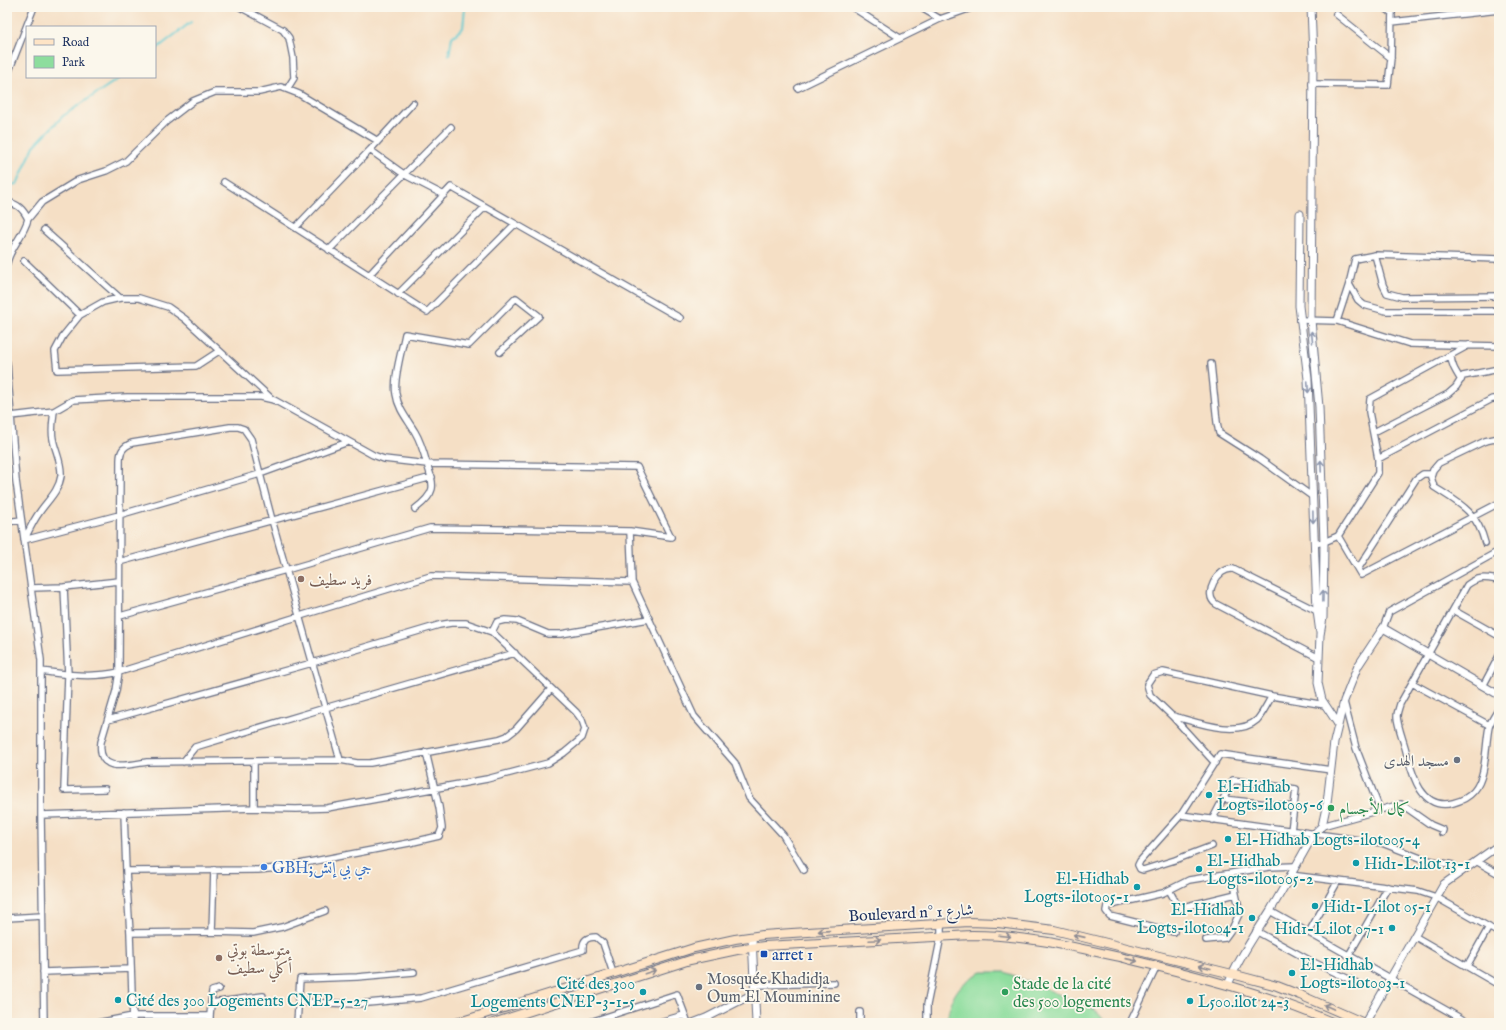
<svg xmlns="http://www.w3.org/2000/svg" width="1506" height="1030" viewBox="0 0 1506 1030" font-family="'IM FELL English',Amiri,serif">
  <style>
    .green { fill: #8ddd9d; stroke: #54867e }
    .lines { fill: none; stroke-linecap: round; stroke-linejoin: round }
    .stream { stroke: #5dcad2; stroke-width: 2 }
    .minor-casing { stroke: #676d82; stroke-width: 8 }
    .tertiary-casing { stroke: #676d82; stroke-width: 9 }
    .secondary-casing { stroke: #676d82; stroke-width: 10 }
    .minor { stroke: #fff; stroke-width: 5.5 }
    .tertiary { stroke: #fff; stroke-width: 7 }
    .secondary { stroke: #fee4c6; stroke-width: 8 }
    .oneway { stroke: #8d97ae }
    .oneway2 { stroke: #8c8a92 }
    .education-dot { fill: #8d6e63; stroke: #fbf7ec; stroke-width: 1.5 }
    .worship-dot { fill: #6b7280; stroke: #fbf7ec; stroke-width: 1.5 }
    .culture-dot { fill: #0f9aa8; stroke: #fbf7ec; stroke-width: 1.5 }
    .leisure-dot { fill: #2e9e5b; stroke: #fbf7ec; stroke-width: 1.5 }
    .shop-dot { fill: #3f7fe0; stroke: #fbf7ec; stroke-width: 1.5 }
    .transit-dot { fill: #1a4fb4; stroke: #fbf7ec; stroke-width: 1.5 }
    .labels { text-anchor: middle; stroke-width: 3.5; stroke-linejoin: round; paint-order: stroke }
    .education-label { font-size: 16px; fill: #785e54; stroke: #fbf7ec; text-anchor: start }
    .worship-label { font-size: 16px; fill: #5b616d; stroke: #fbf7ec; text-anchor: end }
    .culture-label { font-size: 16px; fill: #0d838f; stroke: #fbf7ec; text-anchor: start }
    .leisure-label { font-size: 16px; fill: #27864d; stroke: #fbf7ec; text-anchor: start }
    .shop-label { font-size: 16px; fill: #366cbe; stroke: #fbf7ec; text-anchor: start }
    .street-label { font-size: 16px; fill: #1b2f5e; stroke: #fbf7ec }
    .transit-label { font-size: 16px; fill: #164399; stroke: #fbf7ec; text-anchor: start }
  </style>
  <rect width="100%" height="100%" fill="#fbf7ec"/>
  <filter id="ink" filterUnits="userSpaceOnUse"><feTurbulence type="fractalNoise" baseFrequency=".025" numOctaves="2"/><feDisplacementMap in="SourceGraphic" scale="8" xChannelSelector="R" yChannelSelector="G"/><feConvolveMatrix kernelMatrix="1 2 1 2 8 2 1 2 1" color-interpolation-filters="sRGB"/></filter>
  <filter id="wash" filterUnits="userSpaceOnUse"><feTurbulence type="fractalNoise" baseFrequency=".012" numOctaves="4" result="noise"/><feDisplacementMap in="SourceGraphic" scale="16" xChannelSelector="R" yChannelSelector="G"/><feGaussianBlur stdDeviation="0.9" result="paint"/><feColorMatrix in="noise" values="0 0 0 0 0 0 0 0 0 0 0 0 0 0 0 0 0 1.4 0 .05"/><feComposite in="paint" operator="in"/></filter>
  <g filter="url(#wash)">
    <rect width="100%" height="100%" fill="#f5dfc5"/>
    <!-- green -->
    <path class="green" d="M982 972H1005L1094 1009 1103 1019 1105 1023H947C950 997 957 984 982 972Z"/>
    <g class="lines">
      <!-- stream -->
      <path class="stream" d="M155 50 191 22
        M449 55 452 37 463 28 465 7
        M7 185 17 184 34 146 63 116 121 77"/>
    </g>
  </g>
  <g filter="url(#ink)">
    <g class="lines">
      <defs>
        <path id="minor" d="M240 7 283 30 289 38 293 58 294 78 287 89
          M852 7 900 38
          M920 7 940 19
          M1384 7 1392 13
          M1336 14 1391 58
          M1392 22 1499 10
          M7 76 34 7
          M1312 84 1388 85 1391 58 1392 7
          M798 88 940 19 974 7
          M370 150 405 175 444 195
          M224 182 427 312 515 224
          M7 202C18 204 23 209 28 219 24 235 10 248 7 263
          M28 219 42 202 78 180 106 171 126 161 167 121 193 101 215 92H259L281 87 299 94 378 141
          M295 228 370 150 413 103
          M44 230 120 298
          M329 250 451 127
          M1375 255 1383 285 1387 293 1402 297 1499 296
          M24 261 80 315
          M369 275 451 187 680 318
          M1349 284 1358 300 1364 305 1386 311H1499
          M398 294 485 207
          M1300 320 1337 321 1410 344 1499 346
          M1337 321 1349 284 1355 259 1375 255 1499 259
          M1469 345 1370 399 1369 412 1378 459V473L1338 536 1361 575 1499 503
          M219 351 196 366 57 370 55 351 63 336 80 315 103 302 120 298H139L168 307 185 319 273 400
          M500 352 539 316 516 298 469 345 405 334C402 350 393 379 396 394 398 409 408 420 415 432 421 442 424 453 427 464L637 467 671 537 630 531 632 582 694 716 735 763 749 798 783 835 804 870
          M1451 355C1451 365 1456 372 1461 380
          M7 363 16 481 41 660V815L44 1023
          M1211 364 1217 422 1219 433 1260 459 1313 497
          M11 416 54 411
          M1374 432 1448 394 1456 387 1463 376 1499 369
          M1378 459 1492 399H1499
          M7 522 21 520
          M24 540C29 531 33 521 39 513 47 501 59 491 61 476 62 462 55 451 53 439 51 430 53 420 54 411L73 400 127 397H261L274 400 373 455 384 459 427 464C435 487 436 493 415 509
          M24 540 119 515 260 474 348 442
          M1485 543C1477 511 1459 503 1434 487L1431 477 1433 470 1439 463 1485 441 1499 438
          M1314 544 1324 542 1338 536
          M119 562 432 477
          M1358 569 1416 479 1423 474H1432
          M1499 580C1485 578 1479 576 1467 585L1400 704C1399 708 1397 712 1397 716 1397 725 1404 742 1406 751 1412 774 1421 811 1453 803 1461 801 1468 798 1474 791 1487 776 1485 746 1489 727 1491 720 1496 714 1499 708
          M64 587 119 581
          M31 588 64 587 68 675 64 790 105 789
          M1453 610 1499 636
          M1317 611 1233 569C1218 567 1202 595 1216 604L1319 658
          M120 616 286 570 430 528 630 531
          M1383 628 1389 612 1499 551
          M492 632 497 622 505 620 517 621 548 634H561L649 619
          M41 671C67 675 94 678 119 672L300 616 431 576 632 582
          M1412 683 1489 725
          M1483 686 1499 656
          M1344 702 1356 748 1380 810
          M1173 716C1196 722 1237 738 1257 720 1263 713 1267 704 1272 696
          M340 760 272 520 251 439 244 429 238 427H230L132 443C123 447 120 451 120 460L119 672 116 691 101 742C97 774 127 765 147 762L340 760 357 763H370L499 739 507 736 516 729 551 689
          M183 762 195 747 325 708 515 653
          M254 762V808
          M1215 763 1172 716 1150 695 1147 684 1153 675 1163 672 1272 696 1325 705
          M1331 770 1220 754 1181 815 1382 843 1423 859 1453 865 1460 872
          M1223 799 1294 807
          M124 812 126 871 258 870 278 868 409 843 439 836 442 828 439 807 426 752
          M41 815 254 808 296 809 327 808 487 779 548 763 564 753 582 738 585 729 582 720 576 712 492 632 466 623H451L439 625 312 663 108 720
          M1181 815 1140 861 1138 865 1140 869 1143 870 1175 860 1212 846
          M1212 820 1233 780 1296 789 1291 831
          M1322 826 1401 804 1431 825 1443 830 1442 833
          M1476 861 1499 874
          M126 871 130 933
          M1290 875 1418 891 1436 897 1499 933
          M1169 890 1179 908 1236 894 1232 873
          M1270 911 1469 1023
          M7 918 42 916
          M1256 931 1309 960 1357 983
          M212 932 214 870
          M1174 932 1110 916 1106 911 1107 906 1163 893 1189 880 1269 867 1295 866
          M1309 932 1338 881
          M1414 936 1499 985
          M1206 940 1225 938 1233 927 1240 912 1236 894
          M1349 955 1388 887
          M1467 966 1489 927
          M43 972 131 969
          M754 985 834 983
          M299 1002 357 1004 421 998 583 950C582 940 587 937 596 937L603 943 613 973
          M211 1003 263 996
          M860 1012V1023
          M210 1016V1023
          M97 1023 133 1016H210L212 991 219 989
          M133 1023 130 933 212 932 253 933 282 927 325 911
          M297 1023 300 979 357 977 414 972
          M587 1023 677 994 688 1023
          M656 1023 684 1015
          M927 1023V1005L941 936V923
          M1130 1023 1157 966"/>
        <path id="tertiary" d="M1311 7 1313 57 1311 320 1319 407 1324 542 1323 618 1320 635 1318 683 1322 700 1338 724
          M1300 214 1299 306 1308 379 1317 611 1320 633
          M752 937 756 1023
          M1228 985C1238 959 1255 935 1270 911 1285 886 1299 860 1314 834L1322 826 1327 803 1334 742 1344 701 1358 666 1383 628 1499 695
          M693 1023 706 1018 755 993
          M1365 1023 1444 884 1499 845"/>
        <path id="secondary" d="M456 1023 694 948 735 939 763 935 792 933 969 922 998 923 1054 930 1232 974 1277 986 1300 995 1364 1023
          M493 1023 690 960 737 950 764 946 972 935C1027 935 1075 947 1128 959 1198 976 1268 994 1334 1023"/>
      </defs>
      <!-- minor casing -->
      <use href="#minor" class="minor-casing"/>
      <!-- tertiary casing -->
      <use href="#tertiary" class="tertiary-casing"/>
      <!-- secondary casing -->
      <use href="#secondary" class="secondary-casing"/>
      <!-- minor -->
      <use href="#minor" class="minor"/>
      <!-- tertiary -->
      <use href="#tertiary" class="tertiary"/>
      <!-- secondary -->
      <use href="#secondary" class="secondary"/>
    </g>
    <!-- one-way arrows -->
    <defs><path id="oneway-shaft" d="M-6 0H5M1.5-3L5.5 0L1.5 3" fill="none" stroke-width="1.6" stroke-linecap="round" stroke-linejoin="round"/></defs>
    <g class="oneway">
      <use href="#oneway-shaft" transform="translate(1312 337) rotate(-96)"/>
      <use href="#oneway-shaft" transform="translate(1308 387) rotate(87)"/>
      <use href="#oneway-shaft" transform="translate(1321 466) rotate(-92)"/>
      <use href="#oneway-shaft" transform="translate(1313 517) rotate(89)"/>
      <use href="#oneway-shaft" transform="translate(1323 596) rotate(-89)"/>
    </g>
    <g class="oneway2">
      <use href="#oneway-shaft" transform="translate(824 931) rotate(176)"/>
      <use href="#oneway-shaft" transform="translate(1005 936) rotate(6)"/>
      <use href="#oneway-shaft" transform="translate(1079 936) rotate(-167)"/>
      <use href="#oneway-shaft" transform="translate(875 940) rotate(-3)"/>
      <use href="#oneway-shaft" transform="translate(1132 960) rotate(13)"/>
      <use href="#oneway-shaft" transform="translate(1205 967) rotate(-166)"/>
      <use href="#oneway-shaft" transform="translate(650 972) rotate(-18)"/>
      <use href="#oneway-shaft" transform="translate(1329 1007) rotate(-156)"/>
    </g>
  </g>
  <!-- markers -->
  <g class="education-dot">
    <circle cx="301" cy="579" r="4"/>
    <circle cx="219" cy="958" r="4"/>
  </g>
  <g class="worship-dot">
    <circle cx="1457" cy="760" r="4"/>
    <circle cx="699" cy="987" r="4"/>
  </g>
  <g class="culture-dot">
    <circle cx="1209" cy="795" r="4"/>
    <circle cx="1228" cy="839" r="4"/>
    <circle cx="1356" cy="863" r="4"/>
    <circle cx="1199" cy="869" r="4"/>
    <circle cx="1137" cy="887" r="4"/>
    <circle cx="1315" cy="906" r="4"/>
    <circle cx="1252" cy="918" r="4"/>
    <circle cx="1392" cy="928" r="4"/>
    <circle cx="1292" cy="973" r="4"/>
    <circle cx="643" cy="992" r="4"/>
    <circle cx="118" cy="1000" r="4"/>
    <circle cx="1190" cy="1001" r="4"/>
  </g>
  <g class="leisure-dot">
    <circle cx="1331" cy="808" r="4"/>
    <circle cx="1005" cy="992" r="4"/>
  </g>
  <circle class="shop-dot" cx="264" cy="867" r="4"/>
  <rect class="transit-dot" x="760" y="950" width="8" height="8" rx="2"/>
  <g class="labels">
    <!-- education labels -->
    <g class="education-label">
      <text x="309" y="585">فريد سطيف</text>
      <text x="227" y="955">متوسطة بوتي<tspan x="227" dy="18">أكلي سطيف</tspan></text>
    </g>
    <!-- worship labels -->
    <g class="worship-label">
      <text x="1449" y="766">مسجد الهدى</text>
      <text x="707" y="984" text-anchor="start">Mosquée Khadidja<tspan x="707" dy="18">Oum El Mouminine</tspan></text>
    </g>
    <!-- culture labels -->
    <g class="culture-label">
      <text x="1217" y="792">El-Hidhab<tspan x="1217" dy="18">Logts-ilot005-6</tspan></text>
      <text x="1236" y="845">El-Hidhab Logts-ilot005-4</text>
      <text x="1207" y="866">El-Hidhab<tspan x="1207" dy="18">Logts-ilot005-2</tspan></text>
      <text x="1364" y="869">Hid1-L.ilot 13-1</text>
      <text x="1129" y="884" text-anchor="end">El-Hidhab<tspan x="1129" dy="18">Logts-ilot005-1</tspan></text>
      <text x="1323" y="912">Hid1-L.ilot 05-1</text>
      <text x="1244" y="915" text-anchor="end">El-Hidhab<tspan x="1244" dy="18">Logts-ilot004-1</tspan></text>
      <text x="1384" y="934" text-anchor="end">Hid1-L.ilot 07-1</text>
      <text x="1300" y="970">El-Hidhab<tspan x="1300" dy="18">Logts-ilot003-1</tspan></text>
      <text x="635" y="989" text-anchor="end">Cité des 300<tspan x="635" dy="18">Logements CNEP-3-1-5</tspan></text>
      <text x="126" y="1006">Cité des 300 Logements CNEP-5-27</text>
      <text x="1198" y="1007">L500.ilot 24-3</text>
    </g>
    <!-- leisure labels -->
    <g class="leisure-label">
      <text x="1339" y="814">كمال الأجسام</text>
      <text x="1013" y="989">Stade de la cité<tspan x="1013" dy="18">des 500 logements</tspan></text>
    </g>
    <!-- shop labels -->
    <g class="shop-label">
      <text x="272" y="873">GBH;جي بي إتش</text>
    </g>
    <!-- street labels -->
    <g class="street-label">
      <text transform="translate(911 912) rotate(-3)" y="6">Boulevard n° شارع 1</text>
    </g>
    <!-- transit labels -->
    <g class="transit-label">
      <text x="772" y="960">arret 1</text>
    </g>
  </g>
  <!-- margin -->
  <rect width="1506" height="1030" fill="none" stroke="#fbf7ec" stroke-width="24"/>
  <!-- legend -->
  <rect x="26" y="26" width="130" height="52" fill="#fbf7ec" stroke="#a1a7b3"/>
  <rect x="34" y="39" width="20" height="6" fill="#fee4c6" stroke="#a1a7b3"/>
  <text x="62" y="46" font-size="12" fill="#1b2f5e">Road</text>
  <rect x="34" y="56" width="20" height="12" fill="#8ddd9d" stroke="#a1a7b3"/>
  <text x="62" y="66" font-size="12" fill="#1b2f5e">Park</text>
</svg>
